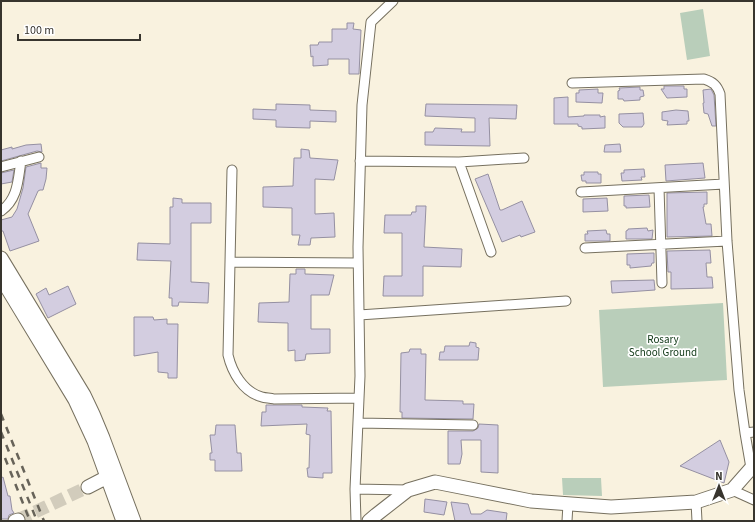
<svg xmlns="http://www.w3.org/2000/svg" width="755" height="522" viewBox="0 0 755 522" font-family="'Source Sans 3',sans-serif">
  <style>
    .green { fill: #b9ceba }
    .building { fill: #d3cde0; stroke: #9590a2 }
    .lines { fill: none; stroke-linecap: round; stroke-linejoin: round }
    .secondary-tunnel { stroke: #d2ccbc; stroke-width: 13; stroke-dasharray: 13 6; stroke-linecap: butt }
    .street-casing { stroke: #76705f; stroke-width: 11 }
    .secondary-casing { stroke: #76705f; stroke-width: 15 }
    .street { stroke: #fff; stroke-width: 9 }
    .secondary { stroke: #fff; stroke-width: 13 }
    .rail { stroke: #676359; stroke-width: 2.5; stroke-dasharray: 7 7; stroke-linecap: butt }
    .labels { text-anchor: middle; stroke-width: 3.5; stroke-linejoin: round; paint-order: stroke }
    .park-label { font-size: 11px; fill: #0c3513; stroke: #fff }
  </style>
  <rect width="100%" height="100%" fill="#f9f2df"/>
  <!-- green -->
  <path class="green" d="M703 9 710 56 687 60 680 13Z
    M723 303 727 380 603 387 599 310Z
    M562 478H601L602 496 563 495Z"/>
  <!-- building -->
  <path class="building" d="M347 23H354L353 29 361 30 359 74H349V59H328V65L313 66V56L311 57 310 45H318L319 42H332V29H347Z
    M664 86H684V89H687V97L667 98 661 89H664Z
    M640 87V90H643L644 96 640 97V100L624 101 623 99H618V91L620 90 619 88Z
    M598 89V93H603L602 103 576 102V93H579V90Z
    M711 89 714 95 716 126H712L708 114 704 113 703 103H704L703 90Z
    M568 97V117L584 116V115H600V117L605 116V128L582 129V127L578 126V124H554V98Z
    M276 104 310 105V110L336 111V122L310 121V128L276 127V120L253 119V109L276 110Z
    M426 104 517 105 516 119 489 118 490 146 425 145V132H433L435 128 462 129 461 132H475V118L425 116Z
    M676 110 688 111 689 121H687V124L667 125 668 121 662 120V112Z
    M643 113 644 124 642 127H623L619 123V114Z
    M41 144 42 152 37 151 1 161V150L12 147V149L26 145Z
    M620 144 621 152H604L605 145Z
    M301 149 309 150 310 158 338 160 334 180 315 179V214L334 213 335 237 311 238 310 245H298L300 235H292V208L263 207V187L293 186 294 158H301Z
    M41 163V168H47L46 179 43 190H40L38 191 28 214 39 241 10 251 3 231H1V220L12 217 17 209 23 188 26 167Z
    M703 163 705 178 666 181 665 165Z
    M644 169 645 177H641L642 180 622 181 621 173H624V170Z
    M14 170 12 182 1 184V173Z
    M584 172H598V174H601V183H586V181H582L581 175H584Z
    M488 174 500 210H502L522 201 535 232 521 237 520 235 502 242 475 179Z
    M707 192V204H704V207H703L706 224H711L712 236 667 237V193Z
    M649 195 650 207 626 208V206H624V196Z
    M173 198 182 199V203H211V223H191V282L209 283 208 303 179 302 178 306H172V298H169L171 261 137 260 138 243 170 244V207H173Z
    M607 198 608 211 583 212V199Z
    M416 206H426L424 247 462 249 461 267 423 266V296H383L384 276H402V233H384L385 215H411L412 212H416Z
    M647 228 648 231 653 230 652 239H626V231L628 230V229Z
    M606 230 607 234H610V241H585V234H588L587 231Z
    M710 250 711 263H706L707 277H712L713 288 671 289V272H668L667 251Z
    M654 253V263H652L651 266 630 268V265H627V254Z
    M296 269H305V274L334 275 329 295H311V329H330V353L306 354 305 360 295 361V350L288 351V323L258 322 259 303 289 302 290 274H296Z
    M654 280 655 290 612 293 611 281Z
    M68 286 76 304 48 318 36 294 46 288 49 295Z
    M134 317H153L154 320 167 319V324H178L177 378H168V373L158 372V352L134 356Z
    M470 342 476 343V347L479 348 478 360H439L440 352H444L445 346H469Z
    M410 349H421V354H426L425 400 463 401V404H474L473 419 402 418V412H400L401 353 409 352Z
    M266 405H302V407L328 408 327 411H331L332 473H323V478L308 477 307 468H309L310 435 306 434 307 424 261 426 262 412H266Z
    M479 424 498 425V473L481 472V440H461L462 454 460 464H448V431H473L478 428Z
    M216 425H235L237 453H241L242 471H215V460H210V453H212L210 435H215Z
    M720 440 729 462 724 483 680 466Z
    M3 477 8 496H10L12 510 14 513 9 515 8 519H1V478Z
    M425 499 447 502 444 515 424 512Z
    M451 502 468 504 471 514H481L487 510 507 513 506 521H455Z"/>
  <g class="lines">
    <!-- secondary-tunnel -->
    <path class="secondary-tunnel" d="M18 520 88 487"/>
    <defs>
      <path id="street" d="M572 83 704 79C713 82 717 85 720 94L727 241 739 390 745 433
        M360 161 459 162 524 158
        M459 162 491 252
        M1 167 39 157
        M232 170 228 355C232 372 243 392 262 397 265 398 270 398 274 399L359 398
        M659 188 662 283
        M581 192 724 184
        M1 211C18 199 18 180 21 161
        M585 248 727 241
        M230 262 358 263
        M359 315 566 301
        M358 423 473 425
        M751 468 745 433 754 432
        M355 489 360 376 358 247 362 105 371 22 393 1
        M732 490 754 500
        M696 502 697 521
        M356 521 355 489 408 490
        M567 521 568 504"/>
      <path id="secondary" d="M1 258 84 395 93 414 103 438 134 521
        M1 278 75 400 94 441 123 521
        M88 487 113 474
        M15 521 18 520
        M369 521 376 515 408 490 435 482 531 501 611 507 696 502 732 490 754 465"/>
    </defs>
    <!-- street casing -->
    <use href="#street" class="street-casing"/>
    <!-- secondary casing -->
    <use href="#secondary" class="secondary-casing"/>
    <!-- street -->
    <use href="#street" class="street"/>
    <!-- secondary -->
    <use href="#secondary" class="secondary"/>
    <!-- rail -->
    <path class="rail" d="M1 414 44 521
      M1 432 37 521
      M5 458 30 521"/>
  </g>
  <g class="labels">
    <!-- park labels -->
    <g class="park-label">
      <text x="663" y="343">Rosary<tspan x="663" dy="13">School Ground</tspan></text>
    </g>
  </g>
  <!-- border -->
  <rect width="755" height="522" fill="none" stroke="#38352e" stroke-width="4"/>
  <!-- north arrow -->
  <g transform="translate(719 486)" stroke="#ffffff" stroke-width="3" paint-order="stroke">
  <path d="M0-3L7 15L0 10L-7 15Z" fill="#38352e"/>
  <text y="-6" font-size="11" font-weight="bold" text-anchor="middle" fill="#38352e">N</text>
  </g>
  <!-- scale -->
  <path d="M18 34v6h122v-6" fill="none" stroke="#38352e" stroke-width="2"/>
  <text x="24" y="34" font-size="12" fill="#38352e" stroke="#ffffff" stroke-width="3" paint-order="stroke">100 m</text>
</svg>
